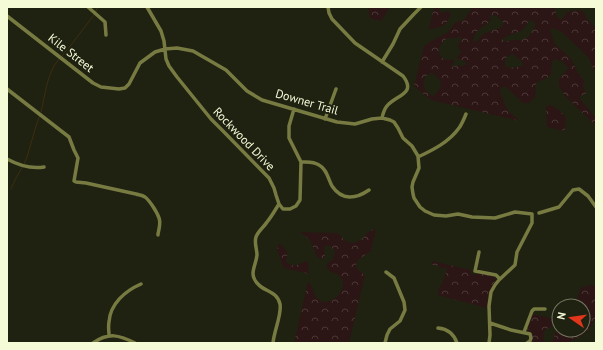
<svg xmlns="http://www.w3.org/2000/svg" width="603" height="350" viewBox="0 0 603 350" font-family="'PT Sans',sans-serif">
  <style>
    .forest { fill: url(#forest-crowns); fill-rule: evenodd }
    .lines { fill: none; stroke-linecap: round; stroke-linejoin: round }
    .stream { stroke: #3c2d10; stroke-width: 1 }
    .minor { stroke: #777b41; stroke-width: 3.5 }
    .labels { text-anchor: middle; stroke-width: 4; stroke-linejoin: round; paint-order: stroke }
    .street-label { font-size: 12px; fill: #f5fad7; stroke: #1f2211 }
  </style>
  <defs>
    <pattern id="forest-crowns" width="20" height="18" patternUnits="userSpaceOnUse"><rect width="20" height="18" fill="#2b1515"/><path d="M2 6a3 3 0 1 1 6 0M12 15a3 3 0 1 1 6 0" fill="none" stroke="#4a3836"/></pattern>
  </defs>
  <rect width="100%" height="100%" fill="#1f2211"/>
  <!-- forest -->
  <path class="forest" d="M368 7H389V9L381 21 370 18Z
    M434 7H440L439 11 442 13 448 11 451 14C446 27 442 27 429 29Z
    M470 7H556L555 9 557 17 561 20 567 12 579 10 584 12 587 19 596 28V72L594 71 589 58 562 32 555 29 552 28 550 30 555 44 571 59 577 71 584 81 583 85 586 94 580 96 581 100 596 118V124L592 122 565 96 559 86V79L568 68 563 62 554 59 552 61 551 74C545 81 543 78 536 83L535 97 529 103H523L505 86 501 88 500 93 508 111 520 121 431 100 414 86 424 46 433 40 448 32 456 22 464 20 471 10ZM491 15C497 15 500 19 504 23L502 27 483 34 477 41 475 42 473 41C475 27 485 29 491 19L490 16ZM531 20 535 22V27L529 36 522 40H512L503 42V39C512 31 522 36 528 22ZM459 37H461V40L458 46 461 52 457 57 458 59 466 62 467 64 462 66 457 65 453 67 451 66 454 62 453 59 448 60 443 59 439 53V48C441 44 444 39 449 38 453 38 454 39 459 37ZM513 54 521 61 523 64V66C516 66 511 70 505 66V61L507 56ZM432 73C443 80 444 87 433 96 422 92 419 76 432 73Z
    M549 105C557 107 561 111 566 118L565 131 547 127 546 107Z
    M376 229 371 251 358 260 356 264 357 269 365 275 349 343H294L308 281 312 287 316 297 322 302 331 301 338 296 343 287V281L338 274 331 272 326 267 328 263 333 259 335 251 330 246 327 245 324 247 325 257 321 259 317 257 310 240 300 232 338 233C345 242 352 247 363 238 364 237 365 235 367 233 369 231 374 230 376 229Z
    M279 243C288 251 288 250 286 262 294 268 298 265 305 261L308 262 309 274 284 268 277 250Z
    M432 261 471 270V273L474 275 481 273 495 277C496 283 490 290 488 297 487 300 487 304 487 308L438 295 439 289 443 281 447 270 446 268H441L437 265H431Z
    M592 285 596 286V318L587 332 568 343H552L556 331 559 328V330H583V306H575L581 286 584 288 586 286Z
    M532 314 559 320V322C549 331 541 325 544 343L532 342 533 334 527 330Z"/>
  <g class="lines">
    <!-- stream -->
    <path class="stream" d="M61 57 71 45 94 15 98 7
      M41 112C45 96 47 72 59 59
      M24 164 27 157 36 126 40 115
      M11 189 16 178 23 166"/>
    <!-- minor -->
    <path class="minor" d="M88 7 105 22 106 35
      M147 7 161 31 164 41 166 59 169 66 177 77 211 119 223 131 269 178 274 188 276 195 279 204 283 209H290L296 206 300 200 301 162 289 138V126L294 109
      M328 7 329 13 332 19 355 43 403 76C417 94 396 95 387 106 384 109 383 114 382 118
      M7 16 93 83 101 87 119 89 125 88 129 84 140 63 155 52 165 49 177 48 193 51 226 70 247 91 262 100 337 122 355 124 372 119 382 118 390 120 394 122 398 128 403 138 412 146 418 156 419 168 413 182 412 187 413 194 414 198 420 207 425 211 434 215 446 216 458 214 472 217 495 218 515 212 532 214V223L517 252 515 265 499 280 495 285 491 292 489 306 490 335 489 343
      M382 62 393 44 400 29 414 14 421 7
      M7 89 69 137 74 150 78 158 74 181 76 182 86 183 136 194C139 195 142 195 145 197 150 201 157 212 159 218 161 223 159 229 158 234V235
      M325 119 336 89
      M418 157C433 150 449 142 459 128 462 124 464 119 466 114
      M7 159C18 165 32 169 44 167
      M301 162C308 162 313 161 319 165 327 169 328 179 332 186 342 201 356 199 369 190
      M539 213 559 207 573 190 579 189 588 196 596 207
      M479 252 475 271 496 275 500 279
      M490 323 511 330 530 334 531 338 530 341 527 343
      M438 328C448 329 454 334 457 343
      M524 332 532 311 534 309H545
      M109 335C109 331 108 327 109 322 110 304 125 291 141 284
      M93 343C109 332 119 335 135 343
      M273 343C274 331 282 314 280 304 277 291 265 292 258 284 248 274 256 266 257 255 257 249 254 243 256 237 258 231 264 227 267 222 272 216 275 210 279 204
      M385 343 387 335 390 329 400 321 405 310 404 302 394 278 386 272"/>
  </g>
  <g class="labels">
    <!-- street labels -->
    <g class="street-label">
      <text transform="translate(71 53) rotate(38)" y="4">Kile Street</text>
      <text transform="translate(307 102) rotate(16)" y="4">Downer Trail</text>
      <text transform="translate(244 139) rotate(46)" y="4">Rockwood Drive</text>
    </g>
  </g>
  <!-- border -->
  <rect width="603" height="350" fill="none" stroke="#f5fad7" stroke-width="16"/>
  <!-- north arrow -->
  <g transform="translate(571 318) rotate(283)"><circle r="19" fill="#1f2211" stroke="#757860"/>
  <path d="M0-3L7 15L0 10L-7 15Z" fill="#e2351b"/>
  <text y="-6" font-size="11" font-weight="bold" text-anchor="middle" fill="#f5fad7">N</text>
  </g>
</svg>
